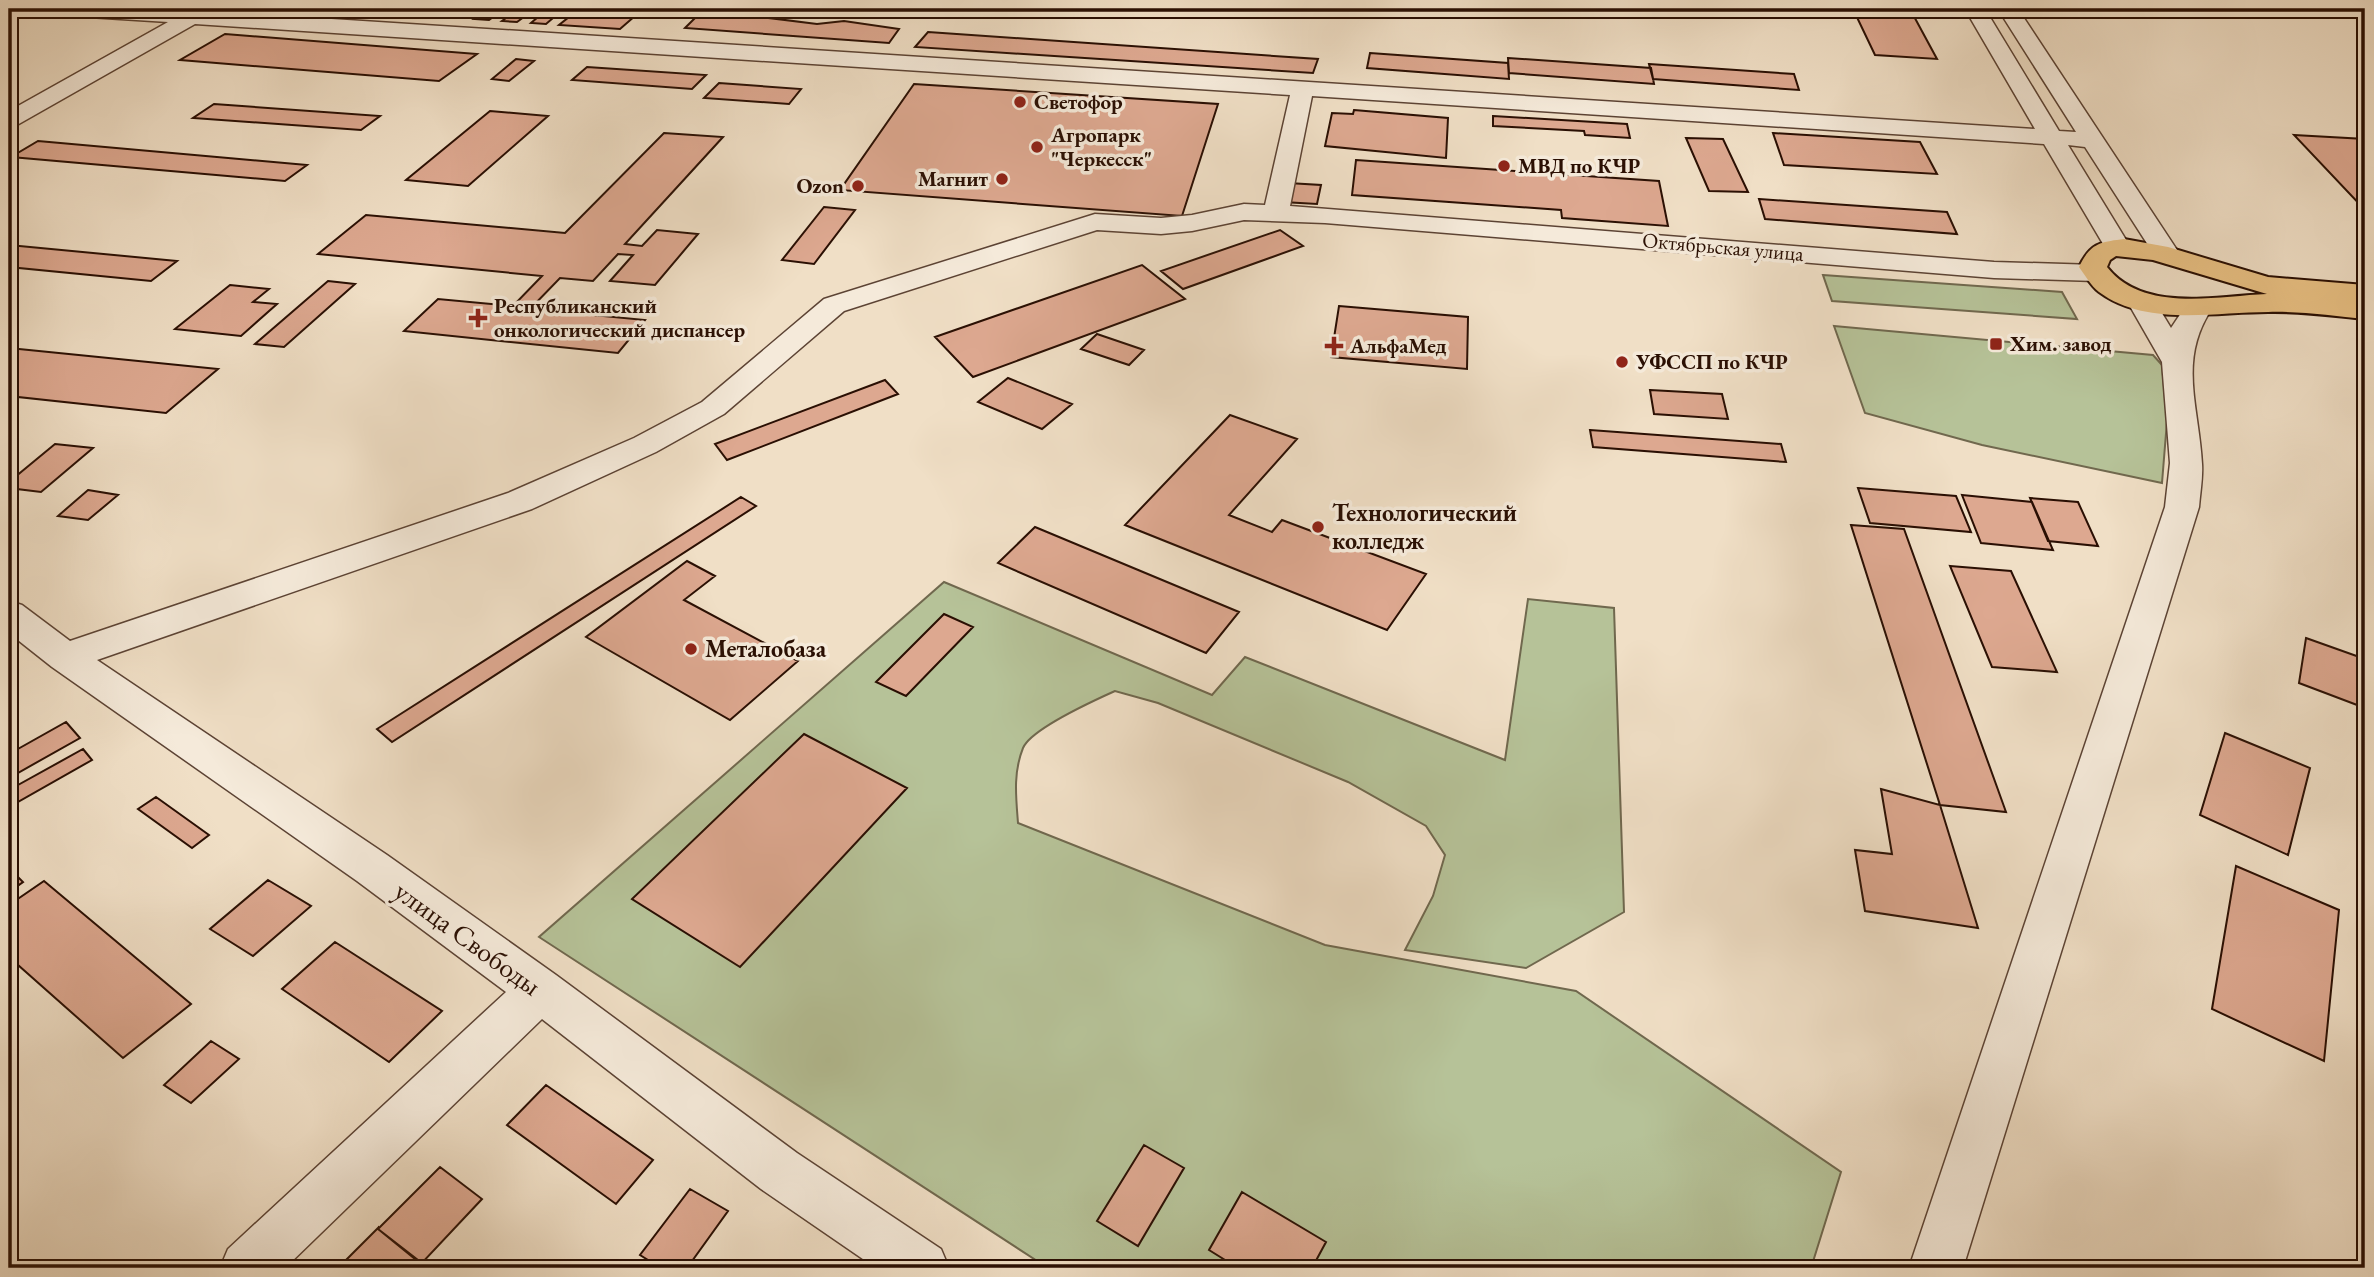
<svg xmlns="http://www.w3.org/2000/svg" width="2374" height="1277" viewBox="0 0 2374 1277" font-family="'EB Garamond',serif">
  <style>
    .green { fill: #b6c298; stroke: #70684e; stroke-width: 2 }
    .building { fill: #dda890; stroke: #2a0f03; stroke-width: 2 }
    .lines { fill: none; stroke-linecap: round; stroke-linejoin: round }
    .minor-casing { stroke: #5c4334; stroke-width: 3 }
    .major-casing { stroke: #2a0f03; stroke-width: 4 }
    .minor { fill: #f5eada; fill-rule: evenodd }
    .major { fill: #e8c083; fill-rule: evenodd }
    .poi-dot { fill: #8f2418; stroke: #f5eada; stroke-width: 2.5 }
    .labels { text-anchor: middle; stroke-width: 7; stroke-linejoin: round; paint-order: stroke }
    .far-poi-label { font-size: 21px; font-weight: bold; fill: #2a0f03; stroke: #f5eada; text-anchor: start }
    .far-street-label { font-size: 21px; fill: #2a0f03; stroke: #f5eada }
    .poi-label { font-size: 24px; font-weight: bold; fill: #2a0f03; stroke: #f5eada; text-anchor: start }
    .near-street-label { font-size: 28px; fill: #2a0f03; stroke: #f5eada }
  </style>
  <rect width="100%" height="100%" fill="#f0dfc6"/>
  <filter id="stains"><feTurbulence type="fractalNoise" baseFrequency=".00286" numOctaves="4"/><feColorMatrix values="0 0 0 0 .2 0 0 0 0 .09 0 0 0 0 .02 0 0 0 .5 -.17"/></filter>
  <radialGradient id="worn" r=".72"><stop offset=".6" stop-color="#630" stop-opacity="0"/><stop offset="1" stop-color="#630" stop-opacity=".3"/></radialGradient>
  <!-- green -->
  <path class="green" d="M1823 275 2062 292 2077 319 1832 301Z
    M1834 326 2153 355 2162 365 2167 421 2162 483 1982 445 1865 413Z
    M944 582 1212 695 1245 657 1505 760 1528 599 1614 608 1624 912 1526 968 1405 950 1433 896 1445 855 1426 826 1348 782 1158 703 1115 691C1095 700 1031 729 1023 748 1013 773 1016 797 1018 823L1325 945 1576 991 1841 1172 1811 1268H1048L539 937Z"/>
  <!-- building -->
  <path class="building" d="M427 9H475L462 18 417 15Z
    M488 9H504L489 20 474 19Z
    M505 9H643L620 29 559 25 574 13 560 12 546 24 531 23 545 11H532L517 22 502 21 517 10Z
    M1853 9H1910L1937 59 1875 55Z
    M698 15H745L817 24 844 21 899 29 889 43 685 28Z
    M928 32 1318 59 1313 73 915 47Z
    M225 34 477 54 439 81 180 60Z
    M1370 53 1508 63 1509 79 1367 68Z
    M1508 58 1651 68 1654 84 1509 73Z
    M516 59 534 61 509 81 492 79Z
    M1649 64 1794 74 1799 90 1653 79Z
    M587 67 706 75 692 89 572 80Z
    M719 83 801 89 789 104 704 98Z
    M914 84 1218 104 1182 216 840 190Z
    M214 104 380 116 361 130 193 118Z
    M1354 110 1448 118 1446 158 1325 146 1332 113 1353 114Z
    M490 111 548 116 468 186 406 180Z
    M1493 116 1627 124 1630 138 1585 135 1584 131 1493 126Z
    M664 133 723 137 625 244 642 246 657 230 698 234 655 285 610 281 633 255 618 254 593 281 560 278 530 309 645 320 618 353 404 331 438 299 513 306 542 276 318 254 366 215 565 233Z
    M1773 133 1920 142 1937 174 1784 165Z
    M2294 135 2365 139V210Z
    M1686 138 1723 139 1748 192 1709 191Z
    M38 141 307 165 285 181 11 157Z
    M1356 160 1659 181 1668 226 1562 218 1561 210 1352 195Z
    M1288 183 1321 185 1317 204 1283 202Z
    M1759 199 1947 212 1957 234 1765 219Z
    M824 207 855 210 814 264 782 260Z
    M1280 230 1303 246 1183 289 1161 271Z
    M9 245 177 261 151 281 9 267Z
    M1142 265 1185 299 973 377 935 337Z
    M328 281 355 284 284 347 255 344Z
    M230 285 269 289 253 302 277 304 241 336 175 329Z
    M1339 306 1468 317 1467 369 1331 357Z
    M1097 334 1144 350 1129 365 1081 349Z
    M9 348 218 369 166 413 9 396Z
    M1008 378 1072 404 1042 429 978 402Z
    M885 380 898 394 727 460 715 444Z
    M1650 390 1722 394 1728 419 1654 414Z
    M1230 415 1297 439 1229 515 1272 532 1282 520 1426 574 1387 630 1125 525Z
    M1590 430 1781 444 1786 462 1593 447Z
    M55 444 93 448 41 492 9 488V482Z
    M1858 488 1956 496 1971 532 1870 523Z
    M88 490 118 495 88 520 58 516Z
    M1962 495 2032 502 2053 550 1981 543Z
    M741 497 756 506 392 742 377 729Z
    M2030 498 2078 502 2098 546 2048 541Z
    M1851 525 1904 529 2006 812 1940 805Z
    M1035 527 1239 612 1206 653 998 563Z
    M687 561 715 576 684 600 798 661 730 720 586 637Z
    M1950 566 2011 571 2057 672 1992 667Z
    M944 614 973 627 906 696 876 682Z
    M2306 638 2365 659V708L2299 683Z
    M66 722 80 738 9 778V754Z
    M2225 733 2310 768 2288 855 2200 815Z
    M804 734 907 788 740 967 632 899Z
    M83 749 92 760 9 807V790Z
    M1881 789 1940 805 1978 928 1865 911 1855 850 1892 854Z
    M156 797 209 835 192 848 138 809Z
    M2236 866 2339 910 2324 1061 2212 1009Z
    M9 868 23 882 9 892Z
    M268 880 311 906 253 956 210 929Z
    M44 881 191 1004 123 1058 9 957V905Z
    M335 942 442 1011 389 1062 282 989Z
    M211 1041 239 1059 191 1103 164 1085Z
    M546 1085 653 1160 616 1204 507 1125Z
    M1144 1145 1184 1168 1138 1246 1097 1221Z
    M440 1167 482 1199 421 1264 378 1229Z
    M690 1189 728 1211 687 1268H661L640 1255Z
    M1242 1192 1326 1242 1312 1268H1238L1209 1250Z
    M378 1228V1229L427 1267 338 1268Z"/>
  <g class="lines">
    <defs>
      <path id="minor" d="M47 9 194 10 2035 129 1965 9H1985L2059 131 2076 132 1998 9H2018L2179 253 2175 259 2166 261 2157 259 2085 147 2068 145 2131 248 2127 254 2118 256 2109 254 2044 144 1312 96 1290 206 1994 262 2096 265 2106 267 2109 273 2106 279 2096 281 1994 278 1325 223 1244 220 1192 231 1161 234 1097 230 844 311 724 414 656 452 532 509 97 660 387 855 556 975 797 1153 941 1249 949 1268H876L761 1189 542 1019 285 1268H220L228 1249 506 992 357 881 52 667 9 633V601L22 605 70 641 508 493 634 438 702 402 824 299 1095 214 1161 218 1192 215 1244 204 1265 205 1290 95 195 24 17 125 9 127V111L168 22 57 15 50 13Z
        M2141 293 2151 295 2171 328 2189 301 2199 299 2209 301 2213 307C2177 359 2199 406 2202 464 2203 478 2200 493 2199 507L1963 1268H1909L2165 507 2170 463 2162 362 2127 301 2131 295Z"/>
      <path id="major" d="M2124 239 2168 247 2268 277 2365 285V319C2333 316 2301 311 2268 312 2214 312 2146 327 2099 292 2091 286 2085 275 2079 267 2090 244 2099 242 2124 239ZM2116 256 2153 260 2267 294C2216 296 2143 313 2107 267L2110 260Z"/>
    </defs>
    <!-- minor casing -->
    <use href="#minor" class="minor-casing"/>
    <!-- major casing -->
    <use href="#major" class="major-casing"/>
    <!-- minor -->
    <use href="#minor" class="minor"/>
    <!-- major -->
    <use href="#major" class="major"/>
  </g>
  <!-- markers -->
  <g class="poi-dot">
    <circle cx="1020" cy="102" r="7"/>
    <circle cx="1037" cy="147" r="7"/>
    <circle cx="1504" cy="166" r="7"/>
    <circle cx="1002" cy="179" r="7"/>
    <circle cx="858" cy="186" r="7"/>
    <path d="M474.5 307.5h7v7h7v7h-7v7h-7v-7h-7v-7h7z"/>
    <rect x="1989" y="337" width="14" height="14" rx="3.5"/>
    <path d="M1330.5 335.5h7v7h7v7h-7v7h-7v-7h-7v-7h7z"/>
    <circle cx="1622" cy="362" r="7"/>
    <circle cx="1318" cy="527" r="7"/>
    <circle cx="691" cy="649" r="7"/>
  </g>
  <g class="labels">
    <!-- far-poi labels -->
    <g class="far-poi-label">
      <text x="1034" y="109">Светофор</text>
      <text x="1051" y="142">Агропарк<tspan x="1051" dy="24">"Черкесск"</tspan></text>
      <text x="1518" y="173">МВД по КЧР</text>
      <text x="988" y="186" text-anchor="end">Магнит</text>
      <text x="844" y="193" text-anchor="end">Ozon</text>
      <text x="494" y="313">Республиканский<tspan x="494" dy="24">онкологический диспансер</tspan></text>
      <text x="2010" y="351">Хим. завод</text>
      <text x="1350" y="353">АльфаМед</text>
      <text x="1636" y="369">УФССП по КЧР</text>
    </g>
    <!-- far-street labels -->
    <g class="far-street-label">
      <text transform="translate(1723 247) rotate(5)" y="7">Октябрьская улица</text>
    </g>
    <!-- poi labels -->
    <g class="poi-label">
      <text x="1332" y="521">Технологический<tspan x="1332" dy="28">колледж</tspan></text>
      <text x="705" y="657">Металобаза</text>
    </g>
    <!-- near-street labels -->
    <g class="near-street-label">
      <text transform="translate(468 938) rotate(36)" y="10">улица Свободы</text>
    </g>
  </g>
  <!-- margin -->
  <rect width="2374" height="1277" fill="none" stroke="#f0dfc6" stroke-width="35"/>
  <rect x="10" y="10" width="2353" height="1256" fill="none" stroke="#2a0f03" stroke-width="3.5"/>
  <rect x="18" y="18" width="2339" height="1242" fill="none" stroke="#2a0f03" stroke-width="2"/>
  <rect width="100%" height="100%" filter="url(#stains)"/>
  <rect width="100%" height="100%" fill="url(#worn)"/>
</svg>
